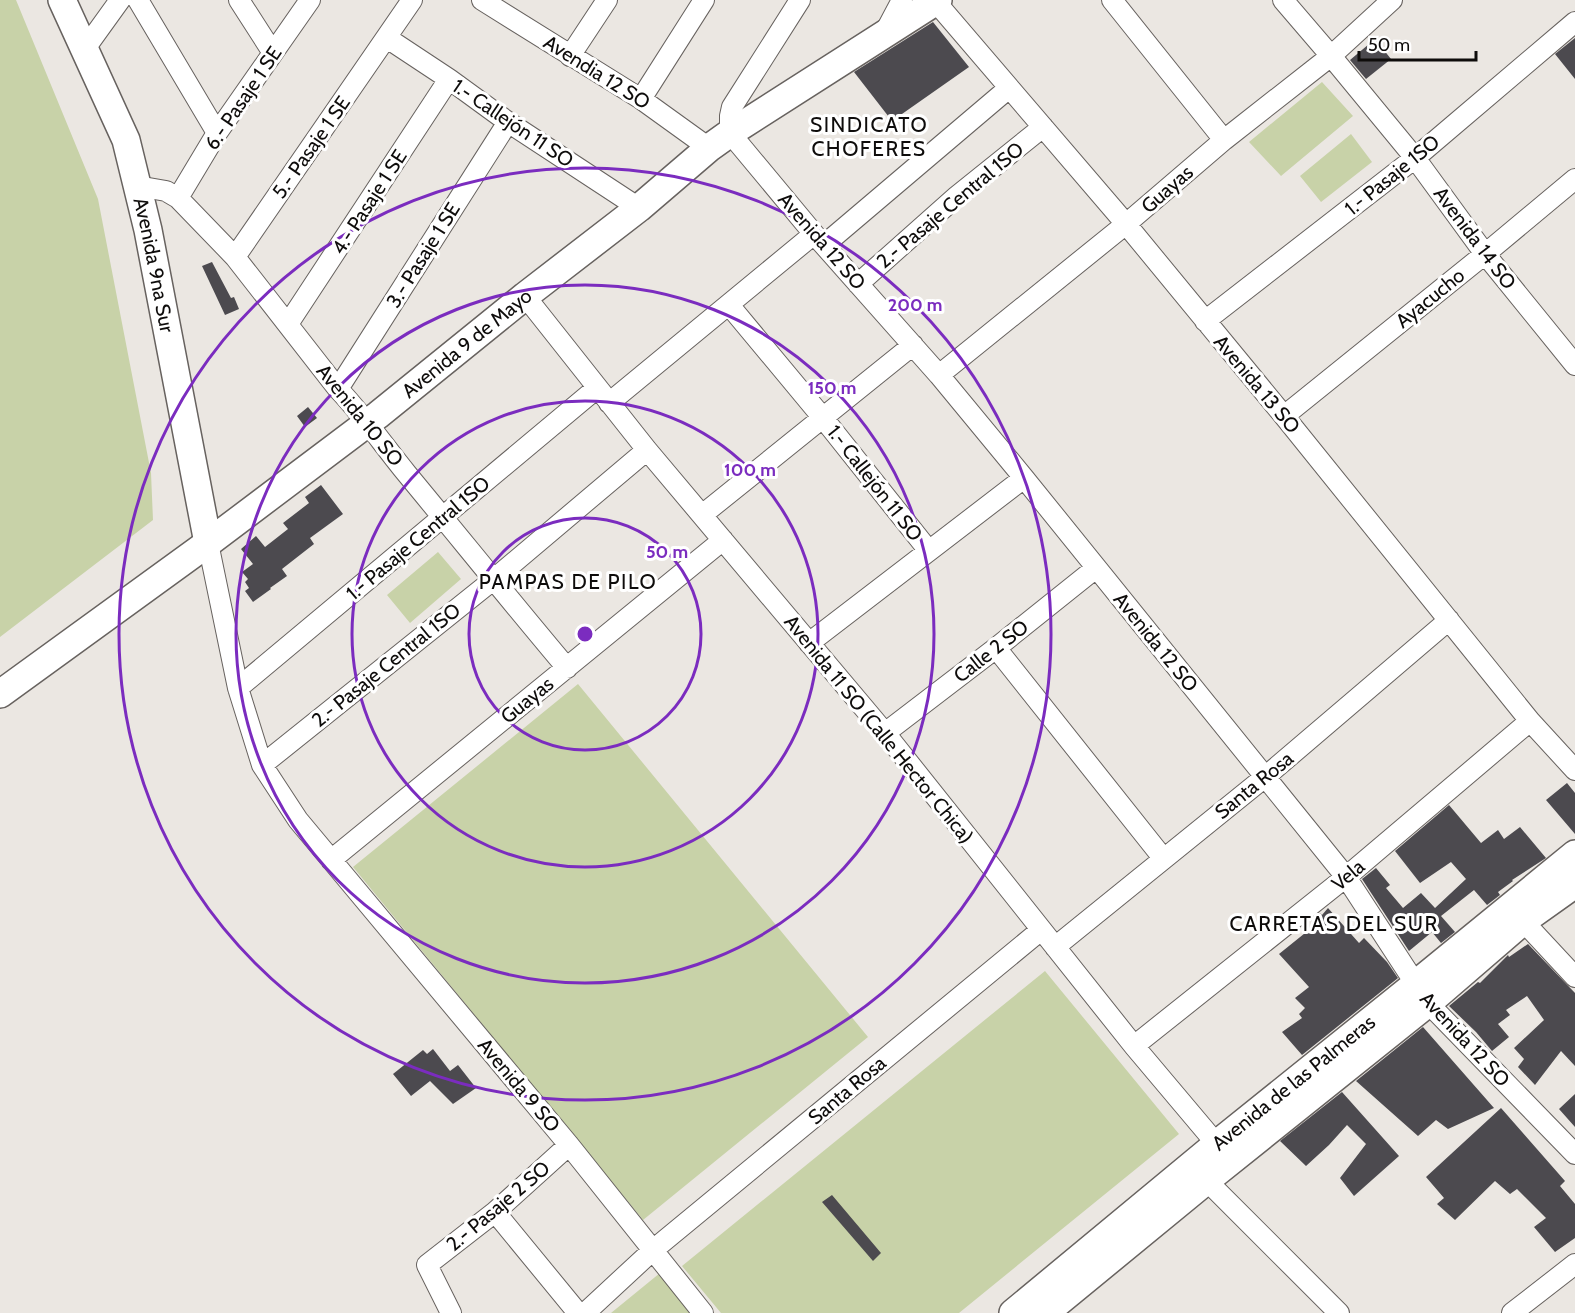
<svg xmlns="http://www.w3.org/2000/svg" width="1575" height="1313" viewBox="0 0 1575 1313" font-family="Cabin,sans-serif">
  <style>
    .green { fill: #c8d2a8 }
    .building { fill: #4c4a4f }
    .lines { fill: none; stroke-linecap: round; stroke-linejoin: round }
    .street-casing { stroke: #67625f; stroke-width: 22 }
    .secondary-casing { stroke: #67625f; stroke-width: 30 }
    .street { stroke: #fff; stroke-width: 20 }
    .secondary { stroke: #fff; stroke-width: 27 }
    .ring { fill: none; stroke: #7b2cbf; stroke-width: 3 }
    .labels { text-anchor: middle; stroke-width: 6; stroke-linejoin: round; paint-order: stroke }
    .street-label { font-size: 20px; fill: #0e0c0b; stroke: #fff }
    .neighbourhood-label { font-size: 21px; letter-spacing: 1.5px; fill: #0e0c0b; stroke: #fff }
    .centre { fill: #7b2cbf; stroke: #fff; stroke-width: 3 }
    .ring-label { font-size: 18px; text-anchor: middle; font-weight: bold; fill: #7b2cbf; stroke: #fff; stroke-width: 6; stroke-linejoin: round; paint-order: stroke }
  </style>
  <rect width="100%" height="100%" fill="#ebe7e2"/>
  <!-- green -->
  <path class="green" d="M0 0H16L98 199 151 473 153 520 0 637Z
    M1322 82 1353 116 1281 176 1249 142Z
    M1351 134 1372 162 1321 202 1300 176Z
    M438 552 461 579 410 623 387 595Z
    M578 684 868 1037 643 1220 353 867Z
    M1045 971 1179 1134 959 1313H721L682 1266Z
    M660 1273 690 1313H611Z"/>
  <!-- building -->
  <path class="building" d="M933 22 969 67 892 121 854 72Z
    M1575 38V79L1555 54Z
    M1375 39 1391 59 1366 79 1350 60Z
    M212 262 231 298 234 297 239 309 225 315 202 266Z
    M308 407 317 418 305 427 297 416Z
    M321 485 343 514 310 538 314 544 282 569 287 576 270 588 271 589 253 602 245 591 249 588 245 582 248 579 242 572 253 564 241 549 256 536 265 547 288 529 283 523 309 503 305 497Z
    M1567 783 1575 793V834L1546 800Z
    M1449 805 1481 843 1498 830 1504 839 1520 827 1546 858 1512 880 1513 881 1498 892 1500 895 1487 905 1474 890 1441 916 1455 932 1441 943 1432 932 1409 951 1362 879 1376 868 1390 885 1386 888 1403 908 1421 893 1435 908 1466 879 1451 862 1420 883 1395 851Z
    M1328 908 1359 943 1364 938 1387 962 1398 978 1302 1055 1282 1032 1302 1018 1299 1014 1305 1008 1295 998 1309 987 1279 954 1315 925 1311 920 1320 913 1322 915Z
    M1528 944 1575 993V1066L1561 1051 1535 1085 1518 1067 1524 1059 1514 1048 1544 1020 1527 996 1506 1010 1510 1015 1498 1024 1509 1037 1492 1051 1476 1032 1449 1006 1478 982 1480 983 1508 955 1509 957Z
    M1423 1027 1494 1108 1448 1129 1436 1120 1418 1136 1356 1081Z
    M433 1049 450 1071 458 1065 476 1088 453 1104 430 1081 411 1096 393 1074 423 1050 427 1054Z
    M1342 1092 1399 1156 1354 1196 1340 1178 1366 1144 1347 1125 1329 1145 1306 1166 1280 1141Z
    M1575 1094V1127L1559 1109Z
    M1501 1108 1565 1181 1560 1186 1575 1204V1238L1555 1252 1534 1227 1546 1218 1517 1189 1510 1194 1495 1181 1455 1220 1437 1204 1444 1198 1426 1177Z
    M832 1195 881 1253 873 1261 822 1202Z"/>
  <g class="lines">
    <defs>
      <path id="street" d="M138 0 217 133
        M239 0 273 53
        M482 0 641 99 709 148
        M800 0 732 107 730 116V133L814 234 939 375 1024 478 1346 877 1428 1003 1575 1154
        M1112 0 1224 140
        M1283 0 1331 56 1415 158 1485 254 1575 365
        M935 1 1126 224 1284 416 1530 721 1575 770
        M884 34 902 0
        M387 38 449 79 508 122 639 208
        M84 50 120 0
        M570 56 607 0
        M641 99 704 0
        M137 186 166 191 178 198 235 257 338 389C363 415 384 446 407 474 460 538 513 604 567 668
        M178 198 217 133 310 0
        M824 245 1009 88
        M235 257 412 0
        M858 284 957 196 1043 127
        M525 296 647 450 885 733 1134 1046 1225 1154
        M729 305 823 418 929 551
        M1205 321 1415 158 1575 22
        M288 324 449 79
        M939 375 1126 224 1224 140 1331 56 1392 0
        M338 389 508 122
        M609 403 814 234
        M1284 416 1485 254 1575 179
        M702 515 913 345
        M208 543 238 688 262 765 298 820 569 1145 703 1313
        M809 643 1024 478
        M996 648 1163 858
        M238 688 597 388
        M885 733 996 648 1096 568
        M262 765 493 580 647 450
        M331 860 723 540
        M1523 921 1575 977
        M1055 947 1265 777 1449 620
        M1134 1046 1346 877 1530 721
        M1197 1171 1339 1313
        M495 1212 578 1313
        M451 1313 427 1265 495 1212 569 1145
        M585 1313 653 1250 1041 930
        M1512 1313 1575 1264"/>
      <g id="secondary">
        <path id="s1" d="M62 0 126 140 148 230 208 543"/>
        <path id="s2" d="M0 694 208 543 378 415 525 296 639 208 709 148 730 133 938 0"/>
        <path id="s3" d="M1013 1313 1217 1144 1416 984 1575 854"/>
        <path d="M1045 1313 1207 1180 1428 1003 1523 921 1575 884"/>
      </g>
    </defs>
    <!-- street casing -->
    <use href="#street" class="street-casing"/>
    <!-- secondary casing -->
    <use href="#secondary" class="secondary-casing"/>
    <!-- street -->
    <use href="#street" class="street"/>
    <!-- secondary -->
    <use href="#secondary" class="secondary"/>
  </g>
  <!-- distance rings -->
  <g class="ring">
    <circle cx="585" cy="634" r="116"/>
    <circle cx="585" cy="634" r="233"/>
    <circle cx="585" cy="634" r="349"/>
    <circle cx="585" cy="634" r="466"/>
  </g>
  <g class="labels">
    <!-- street labels -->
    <g class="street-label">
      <text transform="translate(597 72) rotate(32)" y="7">Avendia 12 SO</text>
      <text transform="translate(243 98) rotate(-56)" y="7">6.- Pasaje 1 SE</text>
      <text transform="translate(513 123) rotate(34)" y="7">1.- Callejón 11 SO</text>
      <text transform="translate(311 147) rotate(-55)" y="7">5.- Pasaje 1 SE</text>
      <text transform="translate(1392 175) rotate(-39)" y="7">1.- Pasaje 1SO</text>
      <text transform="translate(1167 189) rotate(-41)" y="7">Guayas</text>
      <text transform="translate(369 202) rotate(-57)" y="7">4.- Pasaje 1 SE</text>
      <text transform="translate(950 205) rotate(-40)" y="7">2.- Pasaje Central 1SO</text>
      <text transform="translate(1475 238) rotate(53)" y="7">Avenida 14 SO</text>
      <text transform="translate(822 241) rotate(49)" y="7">Avenida 12 SO</text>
      <text transform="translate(423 255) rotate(-58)" y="7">3.- Pasaje 1 SE</text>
      <text dy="7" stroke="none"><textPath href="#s1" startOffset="282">Avenida 9na Sur</textPath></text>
      <text transform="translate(1430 298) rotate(-39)" y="7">Ayacucho</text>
      <text dy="7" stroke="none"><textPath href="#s2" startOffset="584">Avenida 9 de Mayo</textPath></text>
      <text transform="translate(1257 384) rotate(50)" y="7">Avenida 13 SO</text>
      <text transform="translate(360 415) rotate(51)" y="7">Avenida 10 SO</text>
      <text transform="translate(875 483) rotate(52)" y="7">1.- Callejón 11 SO</text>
      <text transform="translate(418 538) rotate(-40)" y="7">1.- Pasaje Central 1SO</text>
      <text transform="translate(1156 642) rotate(51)" y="7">Avenida 12 SO</text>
      <text transform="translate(991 651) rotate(-38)" y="7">Calle 2 SO</text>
      <text transform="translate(386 665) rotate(-39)" y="7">2.- Pasaje Central 1SO</text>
      <text transform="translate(527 700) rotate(-39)" y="7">Guayas</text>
      <text transform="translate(879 729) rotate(51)" y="7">Avenida 11 SO (Calle Hector Chica)</text>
      <text transform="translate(1254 785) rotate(-39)" y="7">Santa Rosa</text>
      <text transform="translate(1348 875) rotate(-40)" y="7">Vela</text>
      <text transform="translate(1465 1039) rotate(47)" y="7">Avenida 12 SO</text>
      <text dy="7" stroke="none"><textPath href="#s3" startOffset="363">Avenida de las Palmeras</textPath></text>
      <text transform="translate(519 1085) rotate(50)" y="7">Avenida 9 SO</text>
      <text transform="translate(847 1090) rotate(-40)" y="7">Santa Rosa</text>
      <text transform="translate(498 1206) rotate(-40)" y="7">2.- Pasaje 2 SO</text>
    </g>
    <!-- neighbourhood labels -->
    <g class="neighbourhood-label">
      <text x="869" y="132">SINDICATO<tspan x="869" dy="24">CHOFERES</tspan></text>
      <text x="568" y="589">PAMPAS DE PILO</text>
      <text x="1334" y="931">CARRETAS DEL SUR</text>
    </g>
  </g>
  <circle cx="585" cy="634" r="9" class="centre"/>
  <g class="ring-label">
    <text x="915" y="311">200 m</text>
    <text x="832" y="394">150 m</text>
    <text x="750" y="476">100 m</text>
    <text x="667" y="558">50 m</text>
  </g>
  <!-- scale -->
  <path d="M1359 51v9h117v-9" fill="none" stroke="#0e0c0b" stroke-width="3"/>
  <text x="1368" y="51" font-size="18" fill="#0e0c0b" stroke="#ffffff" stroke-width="4.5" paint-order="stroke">50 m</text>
</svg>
